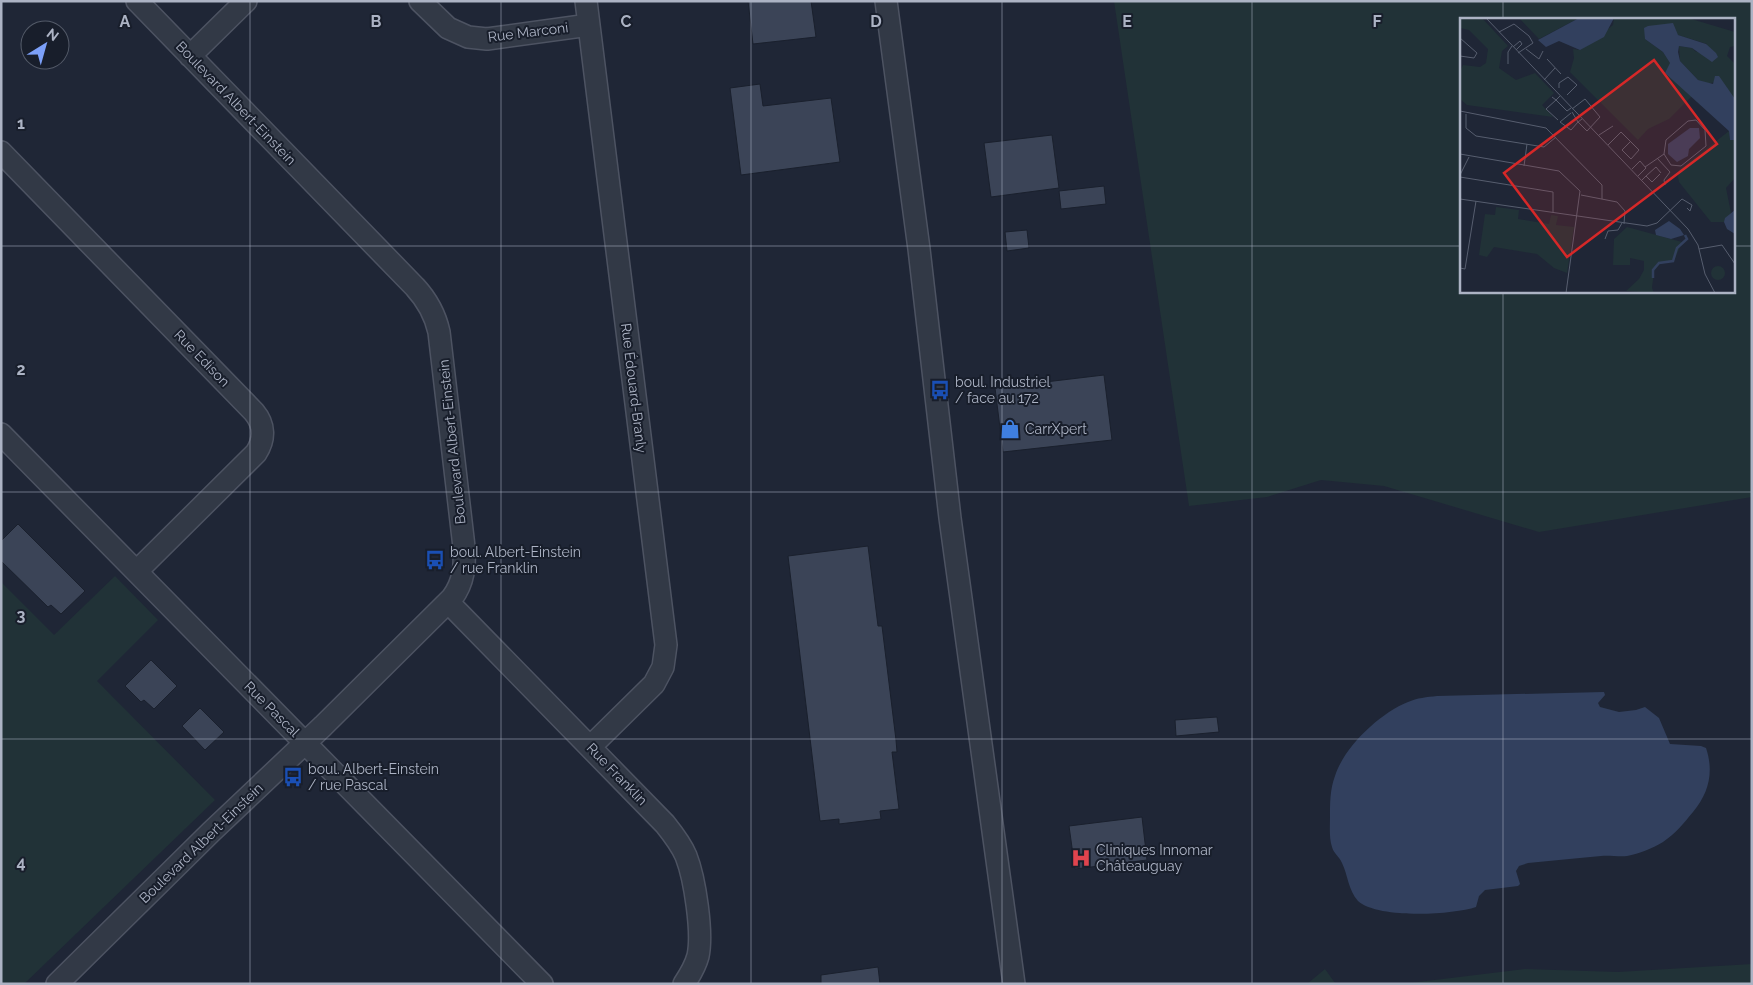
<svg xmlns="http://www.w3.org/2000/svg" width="1753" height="985" viewBox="0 0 1753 985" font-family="Raleway,sans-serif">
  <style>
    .green { fill: #213237; fill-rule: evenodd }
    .water { fill: #32405e }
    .building { fill: #3b4457; stroke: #1a202d }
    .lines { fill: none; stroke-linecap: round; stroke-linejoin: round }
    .minor-casing { stroke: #4d5362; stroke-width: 24 }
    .minor { stroke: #323946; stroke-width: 21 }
    .grid { fill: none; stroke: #acb3c4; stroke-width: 1; stroke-opacity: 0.55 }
    .labels { text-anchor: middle; stroke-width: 4; stroke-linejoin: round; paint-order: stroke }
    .street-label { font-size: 14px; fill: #acb3c4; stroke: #181e2b }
    .poi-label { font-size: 14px; fill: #acb3c4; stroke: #181e2b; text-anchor: start }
    .inset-river { fill: none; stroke: #32405e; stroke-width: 2.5 }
    .inset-road { fill: none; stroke: #575e6f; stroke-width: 1 }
    .view { fill: #d62828; fill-opacity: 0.15; stroke: #d62828; stroke-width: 2.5 }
    .inset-edge { fill: none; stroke: #acb3c4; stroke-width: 2.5 }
    .grid-label { font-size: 16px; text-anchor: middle; font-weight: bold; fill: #acb3c4; stroke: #181e2b; stroke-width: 4; stroke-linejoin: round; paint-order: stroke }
  </style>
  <rect width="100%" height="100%" fill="#1f2636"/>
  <!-- green -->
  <path class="green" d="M1114 1H1752V497L1539 532 1384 486 1321 480 1267 497 1189 506ZM1462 19H1734V291H1462Z
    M115 576 158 620 97 681 215 800 24 984H1V582L54 635Z
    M1752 964V984H1307L1325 969 1335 983H1410L1525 969 1618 972Z"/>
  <!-- water -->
  <path class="water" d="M1604 692 1605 695 1598 703 1600 707 1619 712 1636 710 1645 707 1659 718 1670 744 1701 746 1706 748C1714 772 1709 793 1693 812 1684 823 1675 834 1663 842 1653 848 1639 854 1627 856 1619 857 1609 855 1601 856 1576 858 1552 861 1528 863L1519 866 1516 871 1520 884 1518 886 1485 890 1479 896 1476 907C1452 915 1378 919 1358 901 1348 890 1348 875 1342 863 1339 856 1334 854 1332 847 1329 838 1330 827 1330 817 1330 803 1330 789 1335 776 1344 747 1380 713 1408 702 1417 698 1427 697 1437 696Z"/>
  <!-- building -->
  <path class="building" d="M748 1H811L816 37 753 44Z
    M760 84 763 106 831 98 840 162 741 175 730 88Z
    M1052 135 1059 188 991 197 984 143Z
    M1104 186 1106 204 1061 209 1059 191Z
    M1027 230 1029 248 1007 251 1005 232Z
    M1104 375 1112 440 1003 452 995 388Z
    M18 524 85 591 61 614 51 605 48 607 1 561V541Z
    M868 546 878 626H882L896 740 897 752H892L899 809 880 811 881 819 839 824V819L820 821 788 556Z
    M151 660 177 686 154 709 144 700 141 702 125 686Z
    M200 708 224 732 205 750 182 726Z
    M1217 717 1219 732 1176 736 1175 720Z
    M1142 817 1147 860 1075 869 1069 826Z
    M878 967 880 984H821V975Z"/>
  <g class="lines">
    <defs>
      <path id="minor" d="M420 1 448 28 468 37 487 39 589 25
        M586 1 666 645 663 667 654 684 590 747
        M886 1 919 249 950 518 1014 984
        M190 56 246 1
        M1 152 254 412C265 425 265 439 256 453L137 571
        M1 434 542 984
        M448 602 665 824C673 834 681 844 686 856 695 879 703 933 698 956 695 967 690 975 684 984
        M57 984 211 832 323 726 452 598C464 582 465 566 464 547L439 332C435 314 427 300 415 287L137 1"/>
    </defs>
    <!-- minor casing -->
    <use href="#minor" class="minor-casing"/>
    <!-- minor -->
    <use href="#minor" class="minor"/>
  </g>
  <!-- grid -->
  <path class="grid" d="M250 1V984M501 1V984M751 1V984M1002 1V984M1252 1V984M1503 1V19M1 246H1462M1734 246H1752M1503 291V984M1 492H1752M1 739H1752"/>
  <!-- icons -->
  <defs>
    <symbol id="bus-bare" viewBox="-9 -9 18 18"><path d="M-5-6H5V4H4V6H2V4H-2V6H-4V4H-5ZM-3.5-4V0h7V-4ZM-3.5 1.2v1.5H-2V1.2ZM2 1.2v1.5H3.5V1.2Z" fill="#1a4fb4" stroke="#181e2b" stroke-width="2.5" paint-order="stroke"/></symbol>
    <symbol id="shop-bare" viewBox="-9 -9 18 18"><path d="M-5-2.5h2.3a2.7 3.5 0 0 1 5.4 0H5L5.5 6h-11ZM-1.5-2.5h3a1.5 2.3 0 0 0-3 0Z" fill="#3f7fe0" stroke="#181e2b" stroke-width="2.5" paint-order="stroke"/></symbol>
    <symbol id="hospital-bare" viewBox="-9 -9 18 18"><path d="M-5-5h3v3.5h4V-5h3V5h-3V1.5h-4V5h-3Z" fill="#e0444e" stroke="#181e2b" stroke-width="2.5" paint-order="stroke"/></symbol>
  </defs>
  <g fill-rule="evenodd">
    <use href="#bus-bare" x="926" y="376" width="28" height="28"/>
    <use href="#shop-bare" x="996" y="415" width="28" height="28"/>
    <use href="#bus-bare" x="421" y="546" width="28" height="28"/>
    <use href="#bus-bare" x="279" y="763" width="28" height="28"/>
    <use href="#hospital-bare" x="1067" y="844" width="28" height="28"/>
  </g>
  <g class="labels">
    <!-- street labels -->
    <g class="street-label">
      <text transform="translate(528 32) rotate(-7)" y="5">Rue Marconi</text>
      <text transform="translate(236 103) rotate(46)" y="5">Boulevard Albert-Einstein</text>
      <text transform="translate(202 358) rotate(46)" y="5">Rue Edison</text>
      <text transform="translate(634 388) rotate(83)" y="5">Rue Édouard-Branly</text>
      <text transform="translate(452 442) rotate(-96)" y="5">Boulevard Albert-Einstein</text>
      <text transform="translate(272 709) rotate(45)" y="5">Rue Pascal</text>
      <text transform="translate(617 774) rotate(46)" y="5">Rue Franklin</text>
      <text transform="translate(201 843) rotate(-44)" y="5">Boulevard Albert-Einstein</text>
    </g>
    <!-- poi labels -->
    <g class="poi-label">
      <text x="955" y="387">boul. Industriel<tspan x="955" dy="16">/ face au 172</tspan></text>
      <text x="1025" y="434">CarrXpert</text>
      <text x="450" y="557">boul. Albert-Einstein<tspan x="450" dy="16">/ rue Franklin</tspan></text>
      <text x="308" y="774">boul. Albert-Einstein<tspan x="308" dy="16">/ rue Pascal</tspan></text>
      <text x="1096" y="855">Cliniques Innomar<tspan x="1096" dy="16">Châteauguay</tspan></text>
    </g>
  </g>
  <!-- overview -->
  <g transform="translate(1460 18)">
    <rect width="275" height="275" fill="#1f2636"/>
    <path d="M0 0H22L48 28 42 33 39 50 56 62 75 55 94 75 82 87 93 99 7 87 0 81V53L3 47 20 49 26 45 28 31 9 12 0 10ZM59 0H119L79 21ZM154 0H228L275 14V28L270 29 267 38 275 46V81L259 62 249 66 238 62 220 43 219 28 232 30 236 34 247 26 218 17 185 21 203 34 232 78 209 101 188 111 178 122 110 54 114 40 113 31 120 32 153 7ZM269 113 270 122H275V160L266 170 271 195 264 204H251L219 164 218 159 219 152ZM36 189 59 192 58 201 89 206 91 197 98 198 96 207 114 209 107 255 94 250 77 236 34 229 27 239 19 237 25 196 35 197ZM167 209 222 224 214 243 200 246 194 253 192 270 194 275 166 273 179 261 184 252V243L170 240V247H153L154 221ZM251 255a7 7 0 1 1 14 0a7 7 0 1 1-14 0Z" fill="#213237"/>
    <path d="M119 0H154L144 19 120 32 99 23 86 29 78 22ZM213 5 218 17 246 26 256 35 258 39 252 44 232 30 219 28 218 34 220 43 238 62 253 66 255 58H259L275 81V122H270L269 113 205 55 210 45 203 34 185 21 184 10 188 8ZM230 110H239L240 120 229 131 228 138 217 144 208 136V126ZM275 192V216L267 211 264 204 265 200ZM209 203 220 211 224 217 211 221 196 217 195 212Z" fill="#32405e"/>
    <path class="inset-river" d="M193 260V252L199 245 213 243 217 230 227 221 225 217"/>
    <path class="inset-road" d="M26 0 228 211 238 227 245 256 255 275M39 14 54 6 69 18 73 25 58 35M0 20 17 35 14 40 0 38M53 29 60 23 62 26 56 32M66 31 79 41 83 33M87 41 101 56M48 46V34L52 28M84 62 95 50M99 70V65L108 59 117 67 107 77M100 78 96 82 107 93 111 90M92 79 96 82 86 91 98 102M0 93 86 110 142 167V181M112 94 118 104 122 101M111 95 100 104 111 112 118 104 127 113 140 99 125 81 112 91M6 96V110L16 118 84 129 96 119M236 102 245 112 246 128 221 148 211 147 204 136 206 122 228 103ZM139 117 153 108M148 127 161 114 179 132 171 141 162 132 171 123M0 136 99 153 120 173 106 275M197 140 210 154 204 162 205 167M64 148 67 126M185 149 204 136M172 151 180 143 186 150 178 158M0 157 9 139M186 158 196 149 201 155M0 159 93 174V195M182 162 186 158 192 164 200 156M121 177 157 184 165 193 164 206M0 181 187 208 197 205 222 181 232 187 230 193 227 190M145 221 148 213 158 212 162 205M239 231 262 227 275 246M0 250 5 251 16 183"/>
    <path class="view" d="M194 42 257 126 107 239 44 155Z"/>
    <rect width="275" height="275" class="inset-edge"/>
  </g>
  <g class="grid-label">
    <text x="125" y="27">A</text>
    <text x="376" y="27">B</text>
    <text x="626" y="27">C</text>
    <text x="876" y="27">D</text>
    <text x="1127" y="27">E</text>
    <text x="1377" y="27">F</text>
    <text x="21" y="129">1</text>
    <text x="21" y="375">2</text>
    <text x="21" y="621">3</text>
    <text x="21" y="868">4</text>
  </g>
  <!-- border -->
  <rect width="1753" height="985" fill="none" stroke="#acb3c4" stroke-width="5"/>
  <!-- north arrow -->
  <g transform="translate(45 45) rotate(37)"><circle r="24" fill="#181e2b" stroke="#535a68"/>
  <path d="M0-4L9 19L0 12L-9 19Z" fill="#7ca0f9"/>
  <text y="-8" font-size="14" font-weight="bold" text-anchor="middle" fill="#acb3c4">N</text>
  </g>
</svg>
